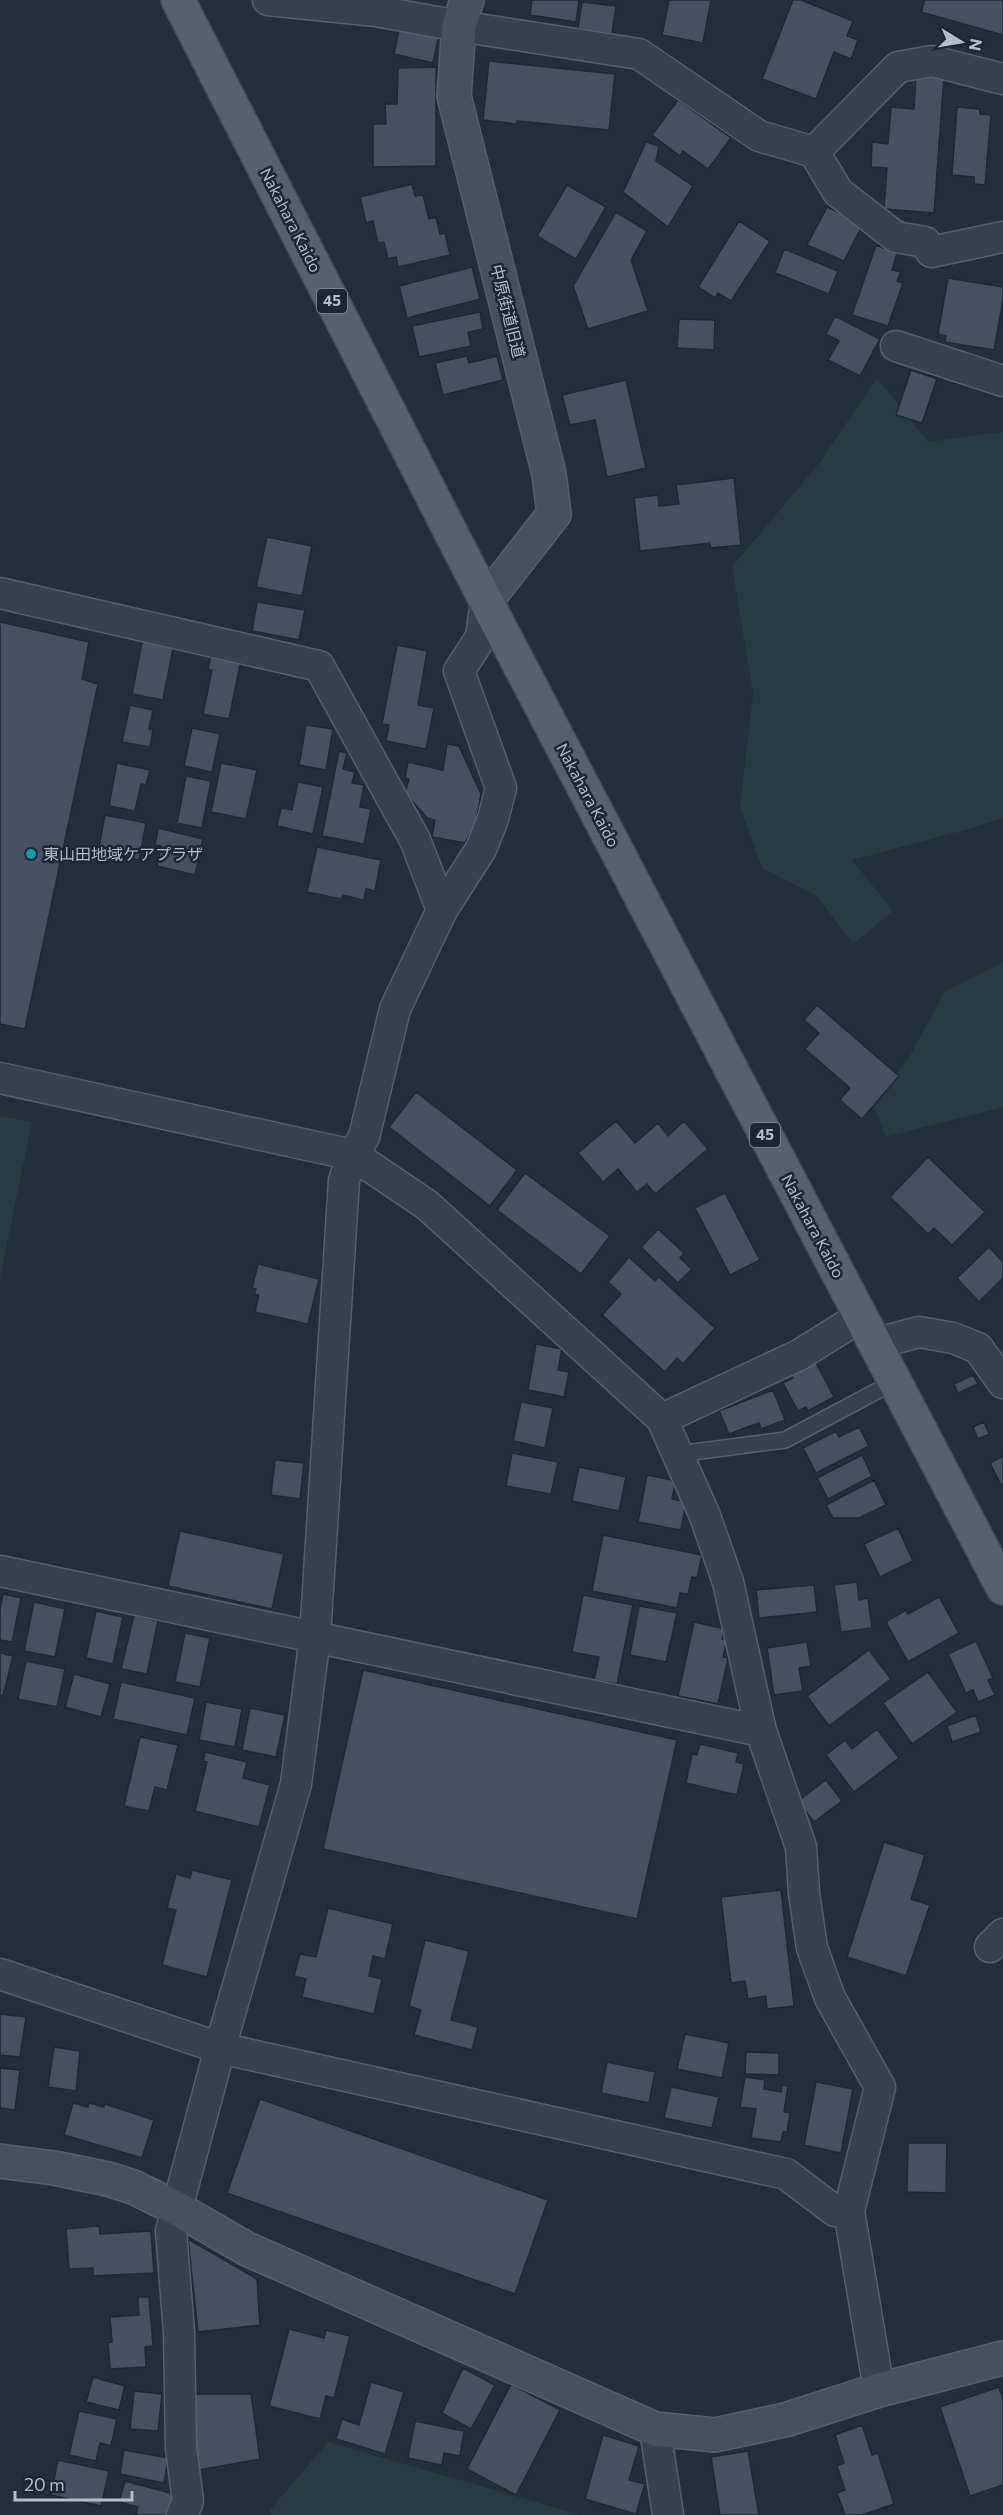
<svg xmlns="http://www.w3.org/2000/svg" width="1003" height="2515" viewBox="0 0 1003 2515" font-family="Commissioner,'Noto Sans JP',sans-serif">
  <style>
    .green { fill: #263c3f }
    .building { fill: #455162; stroke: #1f2835; stroke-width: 1.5 }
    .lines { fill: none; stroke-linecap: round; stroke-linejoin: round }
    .lane-casing { stroke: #565f6c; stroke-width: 18 }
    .street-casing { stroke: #565f6c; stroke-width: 33 }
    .secondary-casing { stroke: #565f6c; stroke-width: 36 }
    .primary-casing { stroke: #414a57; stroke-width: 36 }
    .lane { stroke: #38414e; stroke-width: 15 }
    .street { stroke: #38414e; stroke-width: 30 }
    .secondary { stroke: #465061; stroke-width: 33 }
    .primary { stroke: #56606e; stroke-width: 33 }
    .culture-dot { fill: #0f9aa8; stroke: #1d2633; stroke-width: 2 }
    .labels { text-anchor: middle; stroke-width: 5; stroke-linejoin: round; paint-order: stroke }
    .shield { fill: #1d2633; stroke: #878f9c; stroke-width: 1.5 }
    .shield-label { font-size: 15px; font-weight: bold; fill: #b4bcc9 }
    .street-label { font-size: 16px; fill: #b4bcc9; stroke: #1d2633 }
    .poi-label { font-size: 16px; fill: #b4bcc9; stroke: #1d2633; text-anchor: start }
  </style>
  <rect width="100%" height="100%" fill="#242f3e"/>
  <!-- green -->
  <path class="green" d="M877 378 928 442 1003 432V818L965 830 852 860 893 911 853 944 817 896 762 868 740 807 753 694 732 567 820 462Z
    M1003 962V1107L886 1137 874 1106 911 1054 945 991Z
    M0 1116 32 1122 0 1278Z
    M328 2442 581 2515H271L270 2510Z"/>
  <!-- building -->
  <path class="building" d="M532 0H579L576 22 530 15Z
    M669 0H711L703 43 662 35Z
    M793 0H801L853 21 847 36 858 40 851 59 834 52 816 99 762 79Z
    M925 0H1003V35L921 12Z
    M582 2 616 6 612 34 578 29Z
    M400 26 439 34 433 63 394 54Z
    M489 61 615 74 609 130 517 121V124L483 120Z
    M436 67V166L373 167V124H386L385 104H397L398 68Z
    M916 75 944 77 934 213 884 209 887 168 871 167 872 142 888 144 891 107 914 109Z
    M678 100 731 138 708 169 683 151 680 156 652 135Z
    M957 107 980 109V114L991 115 985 185 974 184V177L952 175Z
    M646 142 659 146 656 161 693 186 668 227 623 192Z
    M412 184 415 196 423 195 429 219 436 217 440 234 445 233 450 255 398 267 396 257 388 259 384 242 378 243 373 221 366 223 360 197Z
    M567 185 606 207 576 259 537 236Z
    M827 207 863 224 844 261 807 245Z
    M616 212 647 231 631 260 648 311 588 329 573 286Z
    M739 221 770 241 731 301 718 293 715 298 698 287Z
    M876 245 897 253 892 270 901 272 897 281 903 283 888 326 852 315Z
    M784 249 838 271 829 294 775 273Z
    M472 267 480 299 407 318 399 286Z
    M948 278 1003 287V300L994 350 945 342 946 336 938 334Z
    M480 312 483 329 468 332 471 346 419 357 412 326Z
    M835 316 880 339 860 376 828 360 839 341 826 334Z
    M679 319 715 320 714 350 677 348Z
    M467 356 469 363 497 356 503 380 443 395 435 363Z
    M911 370 937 379 922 423 896 415Z
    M626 380 646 468 607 477 595 420 570 425 562 395Z
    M734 478 741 545 711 548 710 543 640 551 634 498 658 495 659 506 679 504 676 485Z
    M267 537 312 546 302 596 256 587Z
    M257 602 305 610 299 640 252 631Z
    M0 622 89 642 82 679 98 684 25 1029 0 1024Z
    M143 637 174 643 163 700 132 694Z
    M397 645 427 651 418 705 434 708 426 749 386 741 389 725 382 724Z
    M211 654 241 660 229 719 203 714 212 670H208Z
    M130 705 153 710 149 729 153 730 150 747 122 742Z
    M306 725 333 729 326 770 299 765Z
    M192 728 220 734 212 772 184 766Z
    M447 744 459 746 481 794 476 822 465 843 432 837 435 820 427 818 405 793 409 779 405 778 408 762 443 770Z
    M339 751 347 753 343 769 355 772 352 783 364 785 360 807 371 809 364 844 322 836Z
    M117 763 150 770 146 785 141 784 135 811 109 806Z
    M221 763 257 770 246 819 211 812Z
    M186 776 211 781 202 828 177 823Z
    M298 782 323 787 313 834 277 826 281 808 292 810Z
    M105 815 146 823 139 860 98 852Z
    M158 828 203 839 195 875 157 866 161 846 155 845Z
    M317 847 381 860 375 891 366 889 364 900 343 895 341 899 307 892Z
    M817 1005 899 1076 862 1119 840 1100 850 1088 805 1049 819 1033 804 1020Z
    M416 1092 517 1170 490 1206 389 1127Z
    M616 1121 635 1143 658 1123 668 1136 684 1121 708 1149 655 1194 647 1184 637 1192 618 1169 603 1182 578 1153Z
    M928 1157 985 1212 952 1245 934 1228 928 1234 890 1197Z
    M525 1173 610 1236 581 1274 497 1210Z
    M725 1193 760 1260 730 1275 695 1208Z
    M658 1229 684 1253 680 1258 692 1269 678 1283 641 1247Z
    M989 1247 1003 1262V1278L979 1302 957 1278Z
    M629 1257 655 1281 659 1277 715 1328 683 1364 677 1358 665 1372 602 1315 621 1294 608 1282Z
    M258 1264 319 1279 308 1324 255 1312 259 1295 254 1294 256 1289 252 1288Z
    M536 1344 562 1349 558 1370 569 1372 564 1397 528 1390Z
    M815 1361 834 1397 808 1411 806 1407 798 1411 783 1383 793 1378 791 1374Z
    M973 1375 978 1384 958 1393 954 1384Z
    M773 1390 785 1420 761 1429 759 1423 729 1434 719 1411Z
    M521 1402 553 1408 545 1448 513 1441Z
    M984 1422 989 1434 978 1439 973 1427Z
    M859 1427 869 1446 816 1473 803 1448 836 1431 839 1437Z
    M512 1453 558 1462 551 1494 506 1486Z
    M862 1455 872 1476 828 1499 817 1478Z
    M1003 1456V1484L1001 1485 990 1463Z
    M275 1460 304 1463 300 1499 271 1495Z
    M579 1467 626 1477 619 1511 572 1501Z
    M647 1475 676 1481 672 1499 686 1502 681 1530 638 1522Z
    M874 1480 886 1505 859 1518H833L826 1505Z
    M898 1528 913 1561 880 1577 864 1544Z
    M180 1531 284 1554 272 1609 168 1586Z
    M603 1535 702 1555 697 1578 692 1577 688 1594 680 1593 677 1608 592 1591Z
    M857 1582 859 1600 868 1598 872 1628 841 1632 834 1585Z
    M814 1585 817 1612 759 1618 756 1590Z
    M3 1594 21 1598 12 1642 0 1640V1609Z
    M583 1595 633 1605 617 1684 594 1680 599 1657 572 1652Z
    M939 1597 959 1633 908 1662 886 1622 906 1610 908 1614Z
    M34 1602 65 1609 55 1657 24 1651Z
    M639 1606 677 1613 666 1662 630 1655Z
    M96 1611 123 1617 113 1664 86 1658Z
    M134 1615 158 1621 147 1674 121 1669Z
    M694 1622 725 1629 722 1639 727 1640 723 1657 728 1658 718 1704 678 1696Z
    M185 1633 210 1638 200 1687 175 1682Z
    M976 1641 993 1678 988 1680 995 1695 978 1702 973 1690 966 1693 948 1654Z
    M807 1642 811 1666 799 1668 803 1691 774 1695 767 1648Z
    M869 1650 891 1679 829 1726 807 1696Z
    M0 1653 13 1656 3 1696H0Z
    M26 1661 65 1669 57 1707 18 1699Z
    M363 1670 677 1740 637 1919 323 1849Z
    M928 1672 957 1712 912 1744 883 1703Z
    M74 1674 110 1684 101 1717 65 1707Z
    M121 1682 195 1698 187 1735 113 1719Z
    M206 1702 242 1709 235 1747 199 1740Z
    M250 1708 285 1715 276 1757 242 1750Z
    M976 1715 981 1732 952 1742 947 1726Z
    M877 1729 899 1758 854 1792 826 1755 845 1740 852 1749Z
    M140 1737 178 1745 167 1790 155 1787 149 1811 124 1806Z
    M700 1744 738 1753 736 1762 744 1764 737 1795 686 1783 692 1754 697 1755Z
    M205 1752 247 1762 243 1778 270 1785 259 1827 195 1811 207 1762 203 1761Z
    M826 1780 842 1801 814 1822 798 1801Z
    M884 1842 925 1855 911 1899 930 1905 906 1976 847 1957Z
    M192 1870 232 1880 207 1977 162 1965 176 1910 167 1908 176 1874 190 1878Z
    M781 1890 794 2006 767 2009 766 1996 748 1999 745 1981 731 1983 721 1897Z
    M328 1908 393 1924 385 1959 373 1956 369 1976 382 1979 374 2014 302 1997 306 1979 294 1976 300 1954 316 1957Z
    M425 1940 469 1951 451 2020 478 2027 472 2050 414 2035 421 2010 409 2006Z
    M0 2014 26 2017 20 2057 0 2055Z
    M685 2034 729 2043 722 2078 677 2069Z
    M54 2047 80 2051 76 2091 48 2087Z
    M746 2052 779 2053V2075L745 2074Z
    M607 2062 655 2072 649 2103 601 2093Z
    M0 2068 20 2070 15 2110 0 2108Z
    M745 2077 765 2080 764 2089 781 2092 782 2085 788 2086 784 2112 790 2113 787 2132H783L781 2142 751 2138 756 2109 740 2107Z
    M816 2082 853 2089 841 2153 804 2145Z
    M671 2087 719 2097 712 2128 664 2118Z
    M260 2099 548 2200 515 2294 227 2193Z
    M73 2103 88 2107 89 2103 104 2107 105 2104 154 2120 142 2158 64 2135Z
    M908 2143H947L946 2193 907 2192Z
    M99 2226 100 2234 151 2231 154 2273 93 2276V2268L69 2269 66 2229Z
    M188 2239 257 2279 260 2325 198 2332Z
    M138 2297H149L153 2346 145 2347 146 2367 110 2369 108 2343 112 2342 110 2317 139 2315Z
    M289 2329 324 2338 326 2330 350 2336 334 2398 326 2396 320 2419 269 2406Z
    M463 2368 495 2385 471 2429 442 2413Z
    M93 2377 125 2386 119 2410 86 2402Z
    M371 2382 404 2392 385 2454 336 2439 342 2419 359 2425Z
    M511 2384 560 2410 516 2495 467 2469Z
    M999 2387 1003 2399V2485L970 2496 940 2407Z
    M134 2391 162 2394 158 2431 130 2429Z
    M189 2394H251L260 2459 193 2471Z
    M79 2411 117 2419 111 2446 100 2443 96 2461 69 2455Z
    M415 2421 464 2431 460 2456 444 2453 442 2465 408 2458Z
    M862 2425 872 2455 878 2453 894 2504 862 2515H845L837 2493 845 2490 837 2466 844 2463 835 2435Z
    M603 2435 639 2446 629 2480 645 2484 636 2514 585 2499Z
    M124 2450 168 2458 164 2483 120 2474Z
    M748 2451 759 2515H720L711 2457Z
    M58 2460 109 2471 101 2506 51 2495Z
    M125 2481 174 2494 168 2515H136L138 2507 119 2502Z"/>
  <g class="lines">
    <defs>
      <path id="lane" d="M678 1454 785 1440 894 1382"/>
      <path id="street" d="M268 0 376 11 459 26 639 54 759 136 814 152 898 67 932 61 1003 79
        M814 152 838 192 896 237 925 242 931 252 1003 237
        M896 346 1003 381
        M0 593 319 666 415 840 442 910
        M0 1078 353 1155 427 1205 662 1419 705 1516 728 1582 761 1731 801 1847 804 1893 812 1948 830 1998 880 2087 849 2211
        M874 1344 919 1332 953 1338 978 1348 1003 1383
        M662 1419 799 1355 860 1317
        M0 1571 761 1731
        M990 1947 1003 1934
        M0 1974 220 2048 786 2174 835 2211H849L879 2390
        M655 2429 668 2515
        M182 2515 188 2501 181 2448 179 2333 171 2231 220 2048 296 1784 315 1637 344 1180 353 1155 364 1137 395 1009 442 910 481 849 493 819 501 788 459 671 481 637 486 601"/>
      <path id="secondary" d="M467 0 459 26 454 96 549 474 554 514 486 601
        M0 2161 54 2168 108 2179 133 2187 176 2208 247 2249 655 2429 715 2435 785 2420 879 2390 1003 2358"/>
      <path id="primary" d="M178 0 486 601 1003 1588"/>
    </defs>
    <!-- lane casing -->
    <use href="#lane" class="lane-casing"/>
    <!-- street casing -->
    <use href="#street" class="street-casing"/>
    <!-- secondary casing -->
    <use href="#secondary" class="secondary-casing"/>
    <!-- primary casing -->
    <use href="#primary" class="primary-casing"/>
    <!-- lane -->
    <use href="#lane" class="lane"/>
    <!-- street -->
    <use href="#street" class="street"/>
    <!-- secondary -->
    <use href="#secondary" class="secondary"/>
    <!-- primary -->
    <use href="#primary" class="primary"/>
  </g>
  <!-- markers -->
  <circle class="culture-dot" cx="31" cy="854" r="6"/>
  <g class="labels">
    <!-- shield labels -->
    <g class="shield">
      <rect x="317" y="289" width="30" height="24" rx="4.5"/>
      <rect x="750" y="1123" width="30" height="24" rx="4.5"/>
    </g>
    <g class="shield-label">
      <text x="332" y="306">45</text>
      <text x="765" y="1140">45</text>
    </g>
    <!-- street labels -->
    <g class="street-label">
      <text transform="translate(291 220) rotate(63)" y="6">Nakahara Kaido</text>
      <text transform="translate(508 311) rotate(76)" y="6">中原街道旧道</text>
      <text transform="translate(588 795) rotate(62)" y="6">Nakahara Kaido</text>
      <text transform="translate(813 1226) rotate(62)" y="6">Nakahara Kaido</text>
    </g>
    <!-- poi labels -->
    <g class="poi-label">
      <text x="43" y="860">東山田地域ケアプラザ</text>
    </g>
  </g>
  <!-- north arrow -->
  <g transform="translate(961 42) rotate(101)" stroke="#1d2633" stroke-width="4.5" paint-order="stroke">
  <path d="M0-4.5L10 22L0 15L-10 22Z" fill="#b4bcc9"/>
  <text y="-9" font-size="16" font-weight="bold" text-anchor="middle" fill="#b4bcc9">N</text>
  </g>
  <!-- scale -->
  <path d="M15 2491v9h117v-9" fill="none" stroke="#b4bcc9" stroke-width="3"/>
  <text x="24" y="2491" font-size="18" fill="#b4bcc9" stroke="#1d2633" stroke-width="4.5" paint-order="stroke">20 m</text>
</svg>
